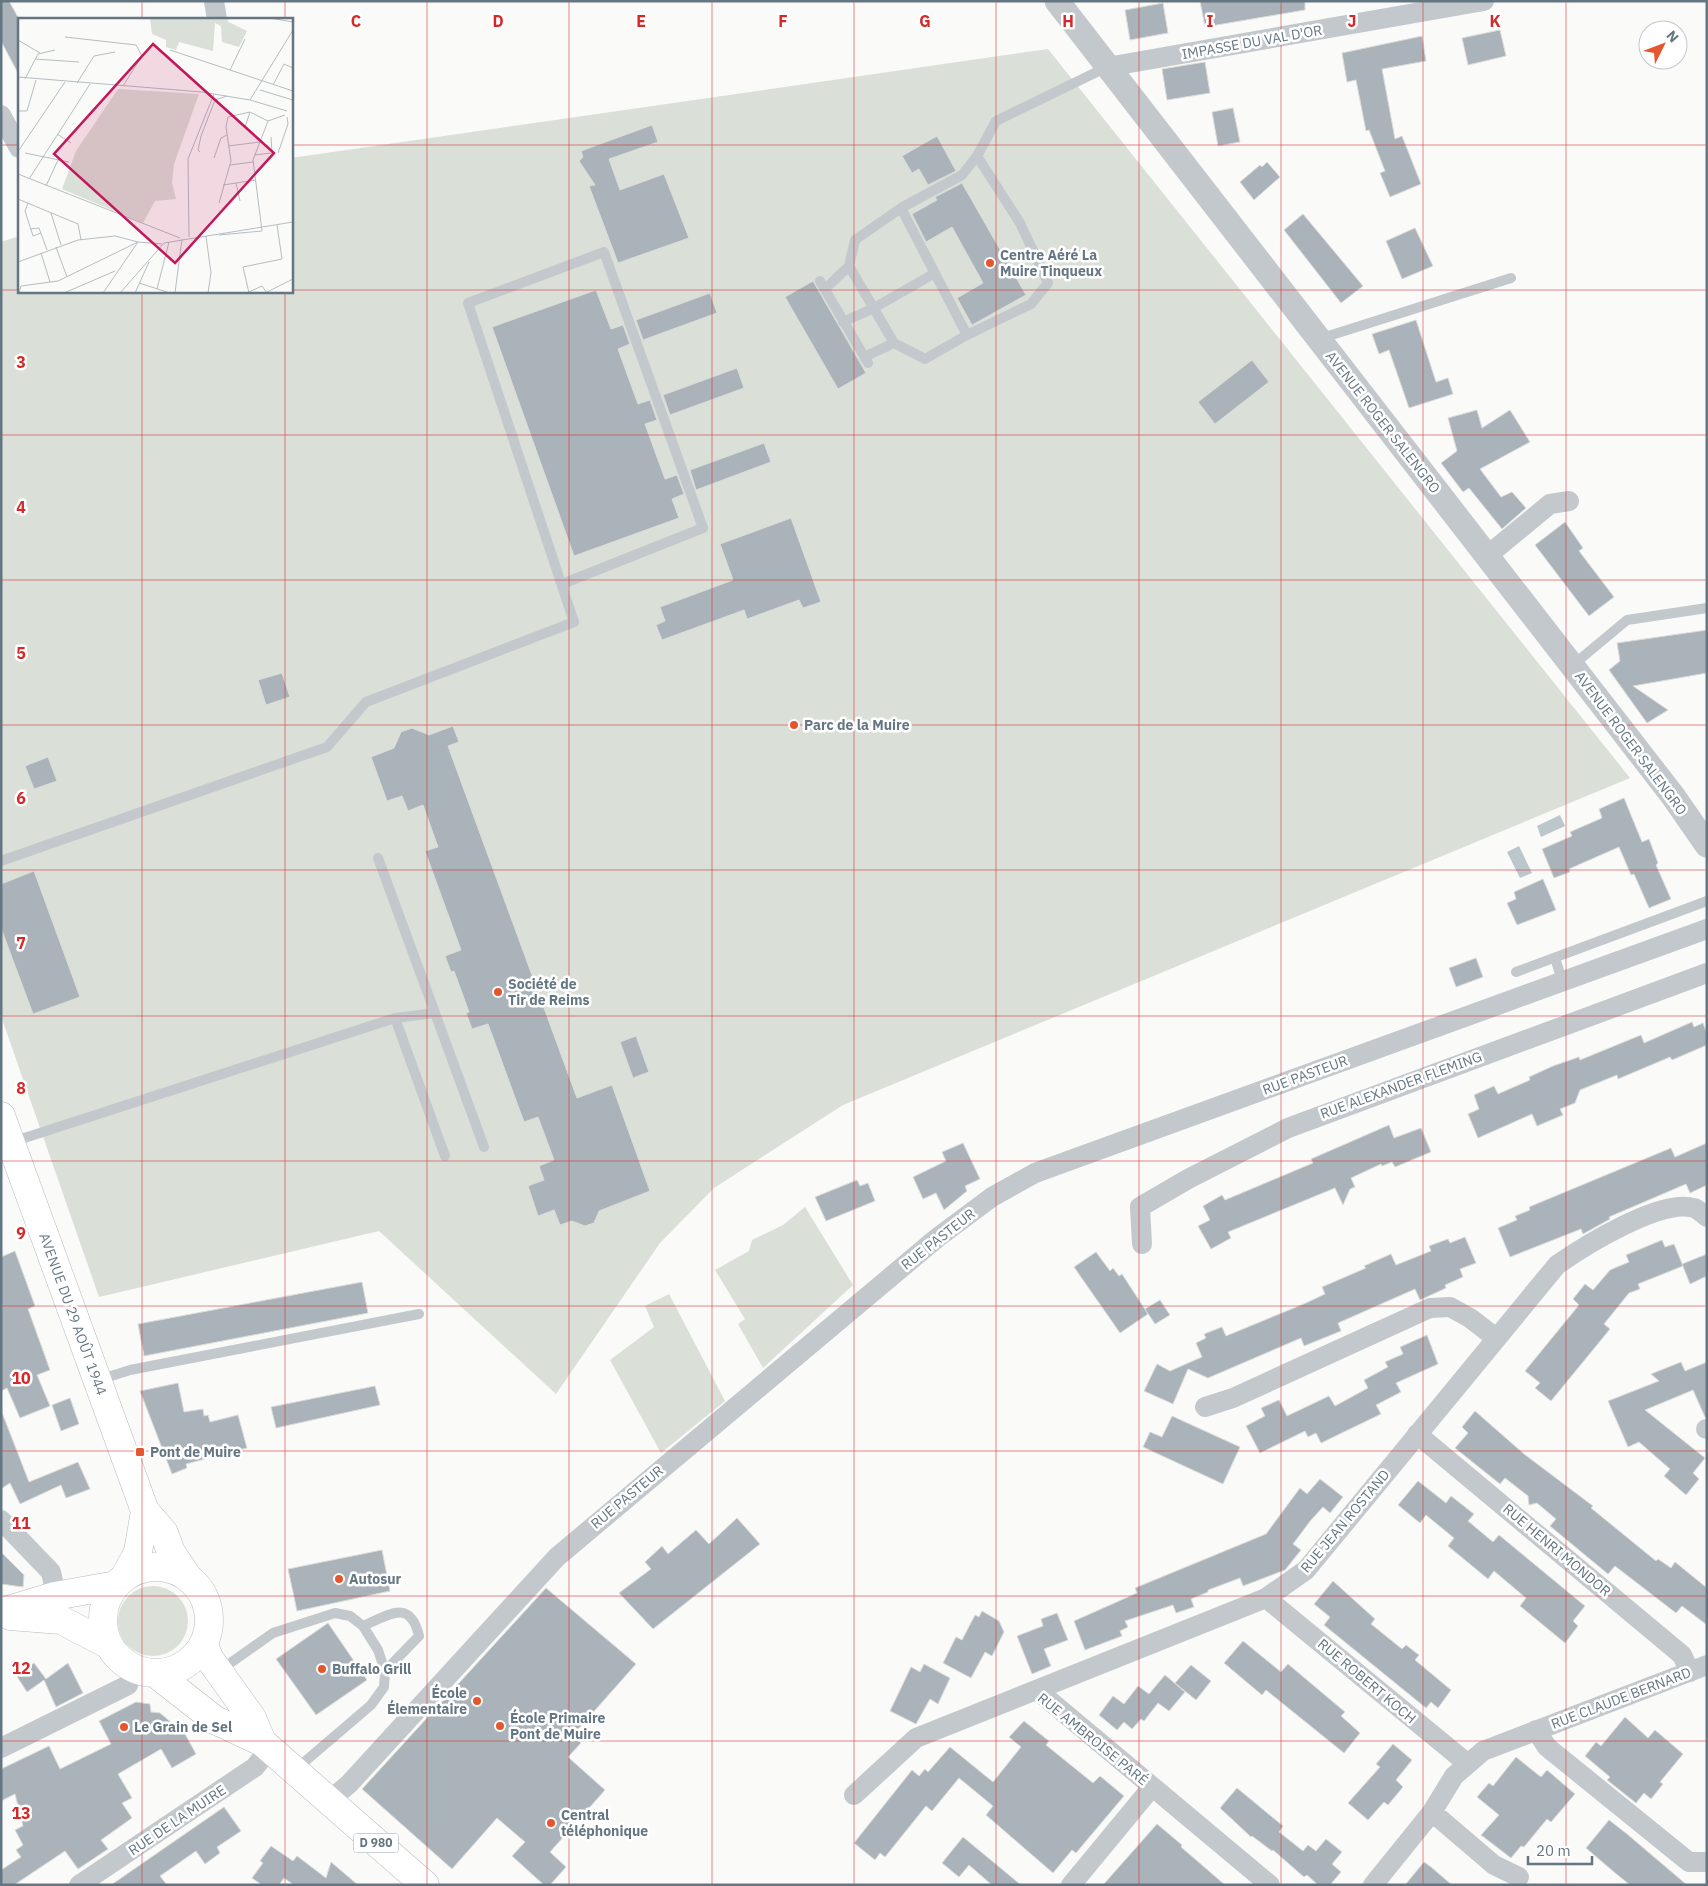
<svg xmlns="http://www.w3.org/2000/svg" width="1708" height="1886" viewBox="0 0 1708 1886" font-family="'IBM Plex Sans',sans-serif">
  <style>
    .green { fill: #dadfd7 }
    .water { fill: #bbc7cb }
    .building { fill: #aab3b9; stroke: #dcdcda }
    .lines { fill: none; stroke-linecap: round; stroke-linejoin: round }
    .primary-casing { stroke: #b5babe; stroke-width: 29 }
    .service { stroke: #c3c8cc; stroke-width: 10 }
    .minor { stroke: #c3c8cc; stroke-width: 20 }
    .tertiary { stroke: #c3c8cc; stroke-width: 25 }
    .primary { stroke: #fff; stroke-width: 28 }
    .grid { fill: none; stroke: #d62828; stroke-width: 1; stroke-opacity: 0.55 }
    .poi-dot { fill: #e4572e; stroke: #fff; stroke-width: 2 }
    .labels { text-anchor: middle; stroke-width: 5; stroke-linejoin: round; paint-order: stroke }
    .shield { fill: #fff; stroke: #939fa8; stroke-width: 1 }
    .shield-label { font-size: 12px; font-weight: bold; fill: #657683 }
    .street-label { font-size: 14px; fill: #657683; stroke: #fff }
    .poi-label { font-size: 14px; font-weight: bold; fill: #657683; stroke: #fff; text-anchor: start }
    .inset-road { fill: none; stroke: #b5bdc2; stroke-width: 1 }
    .view { fill: #c2185b; fill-opacity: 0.15; stroke: #c2185b; stroke-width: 2.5 }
    .inset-edge { fill: none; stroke: #657683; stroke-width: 2.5 }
    .grid-label { font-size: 16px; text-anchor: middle; font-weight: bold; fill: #d62828; stroke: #fff; stroke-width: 5; stroke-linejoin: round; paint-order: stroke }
  </style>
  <rect width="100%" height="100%" fill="#fafaf8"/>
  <!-- green -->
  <path class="green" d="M1048 49 1630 778 843 1105 714 1188 660 1243 556 1394 379 1231 99 1297 1 1016V242L19 236V291H291V158Z
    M805 1207 853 1285 763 1368 738 1324 745 1319 715 1270 749 1251 752 1240 783 1225Z
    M669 1294 725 1401 661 1453 610 1360 654 1327 645 1306Z
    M118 1621a35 35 0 1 1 70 0a35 35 0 1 1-70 0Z"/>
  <!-- water -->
  <path class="water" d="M1560 815 1565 826 1541 837 1537 826Z
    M1519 846 1532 873 1520 878 1507 852Z"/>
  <!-- building -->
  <path class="building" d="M1 1H9L19 19V75L1 41Z
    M1200 1H1305V10L1205 27Z
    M1163 3 1168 33 1130 40 1125 10Z
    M1500 30 1506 56 1468 65 1462 38Z
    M1422 36 1426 61 1382 69 1395 139 1402 136 1421 184 1390 197 1380 173 1385 171 1369 130 1366 131 1356 80 1347 82 1342 53Z
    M1205 62 1210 93 1167 100 1162 69Z
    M1233 108 1240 142 1218 146 1212 112Z
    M652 125 658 142 609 159 620 190 664 174 689 238 618 263 589 186 595 185 579 161 583 157 581 151Z
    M937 136 956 171 928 185 919 169 912 173 902 156Z
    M1267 162 1280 177 1254 200 1240 182 1260 165 1262 167Z
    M962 183 1026 295 972 325 957 298 983 283 952 227 926 242 912 214 937 200 935 197Z
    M1303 214 1363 286 1341 303 1284 230Z
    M1415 228 1433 266 1402 279 1386 241Z
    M813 281 866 373 838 389 785 297Z
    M596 290 611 329 623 325 630 344 618 349 638 404 650 400 657 420 645 424 665 479 677 475 684 494 672 499 679 518 574 556 492 327Z
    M710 293 717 313 643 340 636 320Z
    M1416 320 1436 382 1448 378 1453 394 1409 408 1389 350 1379 354 1372 334Z
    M1252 360 1269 382 1215 424 1198 402Z
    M737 368 744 388 670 415 663 395Z
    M1477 410 1482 428 1510 410 1530 442 1480 469 1501 497 1512 492 1526 508 1502 529 1469 488 1463 492 1441 463 1457 451 1448 418Z
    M764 443 771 462 696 490 690 470Z
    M791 518 821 602 803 608 799 600 747 619 744 610 662 640 656 625 665 621 660 607 733 580 720 544Z
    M1565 522 1583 548 1579 551 1614 597 1589 616 1535 545Z
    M1707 630V673L1633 686 1668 710 1647 723 1609 670 1620 661 1617 643Z
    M282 673 290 697 266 705 258 680Z
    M453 726 459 742 448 746 577 1098 612 1085 650 1191 599 1211 594 1223 585 1226 572 1221 560 1225 554 1210 538 1216 528 1186 544 1180 539 1166 554 1160 538 1117 524 1122 488 1024 472 1029 466 1013 469 1012 454 971 451 972 445 956 461 950 425 851 438 847 423 805 408 811 402 796 387 801 371 757 394 748 401 732 412 728 429 735Z
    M48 757 57 781 34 789 25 766Z
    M1624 798 1642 842 1649 839 1658 863 1656 865 1671 899 1649 908 1634 874 1631 875 1619 847 1569 869 1570 872 1554 878 1542 849 1572 836 1570 832 1602 818 1599 809Z
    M34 871 80 997 33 1014 1 928V884Z
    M1543 879 1556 910 1517 925 1507 903 1516 899 1514 892Z
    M1476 958 1483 977 1456 987 1449 968Z
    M1692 1022 1694 1027 1703 1023 1707 1034V1045L1672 1060 1670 1057 1618 1079 1617 1075 1580 1090 1575 1103 1560 1109 1563 1115 1537 1126 1532 1114 1478 1138 1468 1114 1479 1109 1474 1095 1494 1086 1498 1094 1530 1080 1529 1077 1553 1066 1579 1057 1580 1060 1641 1035 1644 1043Z
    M636 1036 649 1072 633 1078 620 1042Z
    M1389 1125 1394 1138 1421 1128 1431 1152 1395 1167 1392 1162 1382 1166 1381 1164 1351 1178 1355 1187 1350 1189 1343 1205 1335 1188 1228 1232 1231 1238 1211 1249 1198 1226 1210 1220 1203 1206 1222 1195 1225 1200 1313 1163 1311 1159Z
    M963 1143 980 1179 965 1186 967 1191 944 1210 936 1193 923 1199 913 1177 946 1161 942 1152Z
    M1707 1143V1185L1690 1193 1686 1184 1609 1217 1610 1219 1583 1234 1581 1229 1510 1257 1498 1228 1517 1220 1515 1216 1530 1210 1529 1207 1671 1148 1675 1157Z
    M857 1180 860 1186 868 1183 875 1201 826 1221 815 1197Z
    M1465 1237 1476 1263 1460 1269 1463 1277 1445 1285 1446 1288 1420 1300 1415 1289 1338 1323 1341 1331 1304 1346 1301 1338 1208 1378 1188 1369 1173 1404 1144 1391 1157 1364 1170 1371 1202 1357 1196 1343 1206 1338 1204 1334 1222 1327 1226 1336 1306 1303 1325 1294 1322 1287 1366 1268 1364 1266 1391 1254 1396 1265 1431 1251 1429 1246 1448 1239 1450 1243Z
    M1662 1240 1665 1247 1674 1244 1683 1266 1638 1284 1640 1289 1629 1293 1604 1324 1610 1329 1551 1401 1535 1388 1540 1383 1525 1371 1579 1305 1573 1299 1585 1284 1593 1290 1610 1270 1629 1262 1626 1255Z
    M15 1251 35 1306 28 1309 50 1370 37 1375 50 1406 20 1418 7 1388 1 1391V1257Z
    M1096 1252 1110 1271 1113 1268 1119 1276 1122 1274 1148 1314 1120 1333 1074 1267Z
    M1707 1254V1276L1690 1284 1682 1264Z
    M362 1282 368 1313 144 1356 138 1324Z
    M1160 1300 1170 1315 1155 1324 1145 1309Z
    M1427 1335 1438 1364 1396 1383 1401 1392 1376 1405 1381 1414 1321 1443 1316 1433 1308 1437 1305 1431 1260 1453 1246 1426 1265 1416 1261 1408 1279 1400 1287 1416 1329 1396 1335 1406 1368 1388 1364 1380 1388 1367 1385 1362 1403 1354 1400 1347Z
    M1681 1362 1685 1371 1707 1362V1417H1705L1693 1390 1645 1410 1705 1458 1693 1473 1699 1479 1686 1495 1664 1476 1670 1469 1639 1442 1628 1447 1608 1401 1659 1381 1651 1374Z
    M178 1383 184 1412 203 1409 204 1416 208 1415 210 1422 238 1415 247 1448 186 1464 187 1468 172 1474 140 1391Z
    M375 1386 380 1405 276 1428 271 1407Z
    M70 1398 79 1424 61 1431 52 1405Z
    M1 1410 29 1482 78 1462 90 1489 66 1498 61 1485 20 1504 10 1483 1 1489Z
    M1475 1411 1524 1454 1593 1506 1591 1508 1656 1561 1658 1559 1671 1568 1675 1562 1707 1588V1625L1682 1606 1676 1613 1615 1566 1608 1574 1550 1526 1556 1519 1537 1503 1529 1505 1528 1496 1505 1478 1500 1484 1455 1448 1468 1433 1462 1427Z
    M1172 1416 1240 1447 1223 1484 1143 1447 1150 1432 1162 1437Z
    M1320 1479 1343 1497 1330 1513 1323 1507 1311 1520 1293 1544 1301 1550 1285 1570 1243 1586 1240 1578 1208 1590V1592L1191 1599 1194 1607 1176 1613 1173 1605 1125 1621 1128 1627 1120 1631 1122 1636 1085 1650 1074 1621 1137 1593 1135 1588 1266 1534 1300 1488 1307 1494Z
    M1418 1481 1446 1503 1451 1496 1474 1514 1468 1521 1493 1542 1499 1535 1585 1606 1573 1621 1578 1626 1565 1643 1520 1606 1526 1598 1494 1571 1488 1579 1448 1546 1454 1538 1426 1515 1420 1523 1398 1505Z
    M737 1518 760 1544 653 1629 619 1593 651 1569 645 1562 662 1546 668 1554 696 1530 709 1544Z
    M382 1550 390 1591 297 1611 288 1569Z
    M1 1552 24 1575 23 1587 1 1584Z
    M1333 1581 1375 1619 1371 1624 1402 1649 1406 1645 1419 1655 1415 1660 1451 1690 1438 1708 1431 1702 1426 1708 1324 1625 1330 1617 1314 1604Z
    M546 1588 636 1664 573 1735 581 1743 568 1757 605 1790 550 1852 566 1867 550 1885H544L512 1856 525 1842 497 1818 452 1869 362 1789Z
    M982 1611 999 1621 1004 1632 992 1656 985 1652 971 1678 943 1663 956 1637 962 1640 975 1615 979 1617Z
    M1057 1613 1068 1640 1044 1649 1051 1666 1032 1674 1017 1636 1043 1626 1041 1619Z
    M328 1623 367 1680 316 1715 276 1659Z
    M1243 1641 1281 1672 1288 1664 1345 1712 1341 1716 1360 1733 1344 1753 1266 1690 1262 1695 1224 1663Z
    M34 1663 46 1679 68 1663 83 1693 56 1707 44 1680 27 1692 16 1675Z
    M924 1664 950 1678 938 1704 930 1699 916 1724 890 1711 911 1667 920 1672Z
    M1191 1665 1211 1681 1196 1700 1175 1683Z
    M1165 1675 1185 1692 1169 1711 1158 1703 1144 1721 1141 1719 1132 1729 1124 1722 1117 1730 1099 1715 1113 1696 1124 1704 1138 1686 1149 1694Z
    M136 1702 150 1704 151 1712 160 1713 185 1734 196 1754 172 1768 161 1749 118 1774 132 1798 122 1803 132 1818 101 1840 108 1849 78 1869 65 1851 14 1885H1V1870L21 1857 16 1850 23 1845 15 1830 23 1826 15 1794 1 1801V1769L49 1746 60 1769 111 1744 99 1721Z
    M1625 1717 1648 1738 1655 1730 1683 1754 1660 1782 1663 1784 1651 1799 1644 1793 1636 1803 1607 1780 1610 1777 1585 1756 1596 1742 1601 1746Z
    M1024 1721 1049 1741 1046 1745 1093 1783 1100 1776 1124 1796 1076 1853 1072 1850 1053 1873 986 1815 993 1806 959 1778 932 1811 926 1806 885 1857 880 1853 875 1860 854 1843 912 1770 919 1776 925 1769 928 1772 950 1747 993 1782 1021 1747 1009 1737Z
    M1393 1744 1412 1760 1396 1780 1403 1787 1388 1805 1384 1802 1368 1820 1348 1803 1380 1767 1376 1764Z
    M1516 1757 1541 1777 1547 1770 1575 1794 1551 1822 1547 1819 1524 1847 1521 1846 1511 1858 1481 1835 1499 1815 1477 1797 1489 1783 1493 1786Z
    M1237 1788 1283 1826 1279 1832 1303 1851 1308 1845 1316 1851 1326 1839 1342 1852 1332 1864 1341 1872 1330 1885H1318L1307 1875 1304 1877 1273 1850 1272 1851 1252 1836 1251 1837 1220 1808Z
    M224 1807 241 1831 217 1847 220 1853 205 1864 196 1851 160 1876 167 1885H111Z
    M1609 1820 1627 1834 1687 1885H1630L1614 1872 1586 1848Z
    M1157 1824 1182 1845 1181 1847 1225 1885H1103Z
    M963 1837 1021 1885H992L969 1865 959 1877 942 1863Z
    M271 1846 293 1861 297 1856 326 1878 331 1862 358 1885H294L284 1878 279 1885H262L252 1878 263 1863 260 1861Z
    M1424 1862 1431 1867 1452 1885H1405Z"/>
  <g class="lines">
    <defs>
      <path id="primary" d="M1 1116 145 1511 164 1533 171 1552 189 1579
        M103 1620a53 53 0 1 1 106 0a53 53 0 1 1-106 0Z
        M124 1578 138 1552 145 1511
        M1 1612 55 1596 116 1585
        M10 1616 61 1620 109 1645
        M204 1644 209 1658 252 1718 262 1742
        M155 1673 215 1720 262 1742 425 1885"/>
    </defs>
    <!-- primary casing -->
    <use href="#primary" class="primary-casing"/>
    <!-- service -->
    <path class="service" d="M977 156 1020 223 1048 283 1031 304 967 335 901 208 962 175 977 156 996 121 1107 67
      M901 208 855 240 849 266 894 343 925 359 967 335
      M820 281 868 363
      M825 289 849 266
      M843 322 874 308 935 273
      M1319 339 1511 278
      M864 357 894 343
      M1573 665 1627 620 1707 608
      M378 858 435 1013
      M1 861 327 747 366 702 574 622 468 303 604 252 703 528 562 584
      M1555 958 1562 980
      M1516 972 1707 901
      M395 1018 435 1013 484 1147
      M12 1142 395 1018 445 1156
      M99 1380 130 1370 419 1314
      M363 1626C389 1615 410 1598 419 1636L385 1671
      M219 1671 273 1633 335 1613 350 1616 363 1626 378 1650 385 1671 384 1687 371 1705 295 1770"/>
    <!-- minor -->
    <path class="minor" d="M214 1 217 19
      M1107 67 1484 1
      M1 115 19 148
      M1487 556 1550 504 1569 501
      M1142 1244 1140 1207 1188 1179 1288 1128 1707 973
      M1205 1407 1233 1398 1430 1308 1450 1307 1470 1318 1496 1338
      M1706 1429H1707
      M1417 1434 1682 1655 1690 1672
      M1 1520 51 1572 59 1609
      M1266 1598 1468 1764
      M1038 1691 1270 1885
      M1536 1730 1547 1747 1689 1862H1707
      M1 1748 128 1685 133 1668
      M854 1795 916 1738 1266 1598 1306 1570 1557 1265C1584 1246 1661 1198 1694 1208 1698 1209 1703 1214 1707 1217
      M328 1802 349 1784 557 1557 937 1238 992 1197 1035 1173 1707 929
      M1432 1812 1494 1865 1519 1877
      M79 1885 255 1767 269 1749
      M1071 1885 1152 1787
      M1373 1885 1432 1812 1454 1776 1483 1751 1707 1665"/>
    <!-- tertiary -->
    <path class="tertiary" d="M1057 1 1673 796 1707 845"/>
    <!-- primary -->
    <use href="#primary" class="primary"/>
  </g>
  <!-- grid -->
  <path class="grid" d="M142 1V19M285 1V19M427 1V1885M569 1V1885M712 1V1885M854 1V1885M996 1V1885M1139 1V1885M1281 1V1885M1423 1V1885M1566 1V1885M1 145H19M291 145H1707M1 290H19M291 290H1707M142 291V1885M285 291V1885M1 435H1707M1 580H1707M1 725H1707M1 870H1707M1 1016H1707M1 1161H1707M1 1306H1707M1 1451H1707M1 1596H1707M1 1741H1707"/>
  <!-- markers -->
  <g class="poi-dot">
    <circle cx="990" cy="263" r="5"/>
    <circle cx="794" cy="725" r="5"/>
    <circle cx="498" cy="992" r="5"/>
    <rect x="135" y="1447" width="10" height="10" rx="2.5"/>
    <circle cx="339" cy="1579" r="5"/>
    <circle cx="322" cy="1669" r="5"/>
    <circle cx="477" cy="1701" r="5"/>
    <circle cx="500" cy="1726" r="5"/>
    <circle cx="124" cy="1727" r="5"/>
    <circle cx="551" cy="1823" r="5"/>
  </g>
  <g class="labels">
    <!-- shield labels -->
    <rect class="shield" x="353.5" y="1833.5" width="45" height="19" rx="4"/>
    <g class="shield-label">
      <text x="376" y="1847">D 980</text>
    </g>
    <!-- street labels -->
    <g class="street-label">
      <text transform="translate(1252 42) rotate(-10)" y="5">IMPASSE DU VAL D'OR</text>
      <text transform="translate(1383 422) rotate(52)" y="5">AVENUE ROGER SALENGRO</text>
      <text transform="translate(1631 743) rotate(53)" y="5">AVENUE ROGER SALENGRO</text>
      <text transform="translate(1305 1075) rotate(-20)" y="5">RUE PASTEUR</text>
      <text transform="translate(1401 1085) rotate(-20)" y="5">RUE ALEXANDER FLEMING</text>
      <text transform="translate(938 1239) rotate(-38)" y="5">RUE PASTEUR</text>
      <text transform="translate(73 1314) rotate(70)" y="5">AVENUE DU 29 AOÛT 1944</text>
      <text transform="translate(627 1497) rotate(-40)" y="5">RUE PASTEUR</text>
      <text transform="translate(1345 1521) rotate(-50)" y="5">RUE JEAN ROSTAND</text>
      <text transform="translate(1557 1550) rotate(40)" y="5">RUE HENRI MONDOR</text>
      <text transform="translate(1367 1681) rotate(40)" y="5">RUE ROBERT KOCH</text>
      <text transform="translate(1621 1698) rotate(-21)" y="5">RUE CLAUDE BERNARD</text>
      <text transform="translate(1093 1739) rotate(39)" y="5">RUE AMBROISE PARÉ</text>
      <text transform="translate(177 1820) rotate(-34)" y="5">RUE DE LA MUIRE</text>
    </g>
    <!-- poi labels -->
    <g class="poi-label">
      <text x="1000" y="260">Centre Aéré La<tspan x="1000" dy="16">Muire Tinqueux</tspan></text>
      <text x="804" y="730">Parc de la Muire</text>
      <text x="508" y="989">Société de<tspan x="508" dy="16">Tir de Reims</tspan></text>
      <text x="150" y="1457">Pont de Muire</text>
      <text x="349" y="1584">Autosur</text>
      <text x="332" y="1674">Buffalo Grill</text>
      <text x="467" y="1698" text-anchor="end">École<tspan x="467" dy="16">Élementaire</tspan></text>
      <text x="510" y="1723">École Primaire<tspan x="510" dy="16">Pont de Muire</tspan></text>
      <text x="134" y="1732">Le Grain de Sel</text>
      <text x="561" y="1820">Central<tspan x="561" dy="16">téléphonique</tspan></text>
    </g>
  </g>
  <!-- overview -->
  <g transform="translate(18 18)">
    <rect width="275" height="275" fill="#fafaf8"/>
    <path d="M132 0H212L209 3 229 13 221 29 204 24 203 8 197 5 195 33 161 24 158 32 148 29V22L134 16ZM100 71 181 76 156 146 154 165 158 181 137 183 125 205 44 171 58 133Z" fill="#dadfd7"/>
    <path class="inset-road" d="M252 0 275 4M47 19 118 27 124 38 105 68M0 22 22 35M152 32 275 73M17 41 61 44M212 52 227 21M0 59 184 74 232 82 269 93M7 61 20 36 37 32M59 65 76 38 97 34M255 67 266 46 275 50M242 72 275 82M232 82 275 12M0 93H9L18 62M227 109 232 94M39 116 53 125M210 128 242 124M1 132 47 64M182 134 180 132 183 118 197 82 209 78M7 135 51 144M260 135 270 106 269 99M236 137 254 135 253 119M196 140 203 120 209 117M212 147 235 144M0 156 162 220M11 161 72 66M218 165 222 183M205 167 238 162M28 168 40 142M0 181 60 206 63 222M10 185 7 193 15 218 23 215M201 185 213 143 208 109 210 99 232 94 250 103M33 195 43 227M12 211 21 210 29 232M201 217 244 213 235 142 250 103 267 97M188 218 193 255 190 275M171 219 170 141 196 76M38 229 49 259M23 235 32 264M0 244 60 222 97 218 120 224M121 265 152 275M139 271 151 224M231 274 244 268 249 275M249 274 275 261M1 275 3 268 40 263 120 224 144 226M46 275 97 253M85 275 120 224M102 275 146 225 275 204M117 275 131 244M157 275 164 221M231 275 225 249 264 241 259 207"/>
    <path class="view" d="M135 26 256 135 157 245 36 136Z"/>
    <rect width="275" height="275" class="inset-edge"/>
  </g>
  <g class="grid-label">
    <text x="356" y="27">C</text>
    <text x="498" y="27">D</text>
    <text x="641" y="27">E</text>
    <text x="783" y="27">F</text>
    <text x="925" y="27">G</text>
    <text x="1068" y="27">H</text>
    <text x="1210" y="27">I</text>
    <text x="1352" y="27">J</text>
    <text x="1495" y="27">K</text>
    <text x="21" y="368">3</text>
    <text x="21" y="513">4</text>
    <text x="21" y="659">5</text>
    <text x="21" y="804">6</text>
    <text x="21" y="949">7</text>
    <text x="21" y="1094">8</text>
    <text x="21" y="1239">9</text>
    <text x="21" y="1384">10</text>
    <text x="21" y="1529">11</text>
    <text x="21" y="1674">12</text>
    <text x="21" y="1819">13</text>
  </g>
  <!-- border -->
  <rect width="1708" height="1886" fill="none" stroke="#657683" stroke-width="5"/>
  <!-- north arrow -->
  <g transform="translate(1663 45) rotate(48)"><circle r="24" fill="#ffffff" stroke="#c1c8cd"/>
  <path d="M0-4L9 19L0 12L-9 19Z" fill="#e4572e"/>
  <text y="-8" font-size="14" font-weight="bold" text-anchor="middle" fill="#657683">N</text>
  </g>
  <!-- scale -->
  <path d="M1528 1856v8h64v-8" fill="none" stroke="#657683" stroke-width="2.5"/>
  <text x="1536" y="1856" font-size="15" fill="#657683" stroke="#ffffff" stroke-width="4" paint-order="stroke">20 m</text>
</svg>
